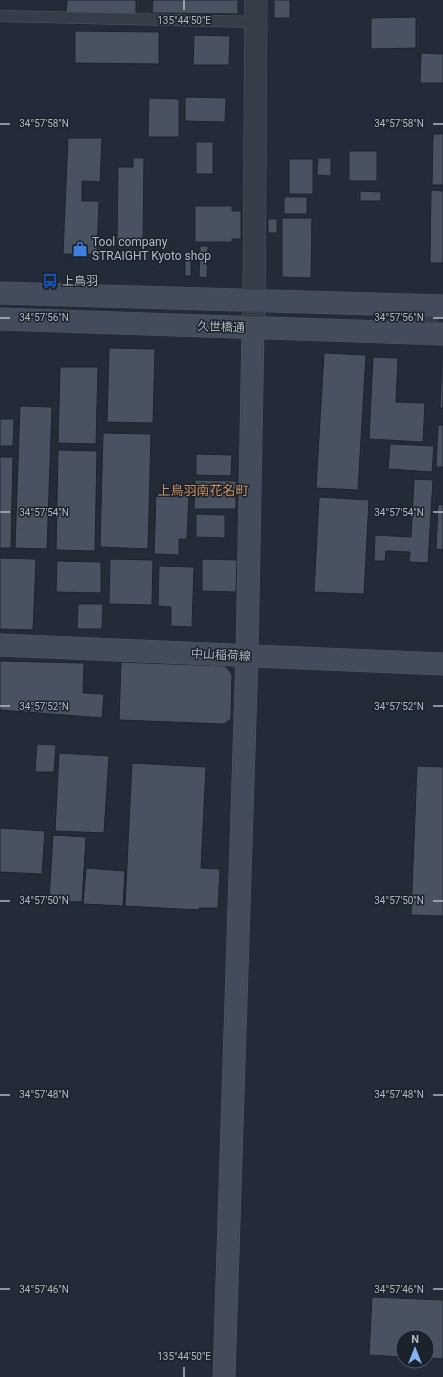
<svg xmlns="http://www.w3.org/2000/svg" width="443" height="1377" viewBox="0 0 443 1377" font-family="Roboto,'Noto Sans JP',sans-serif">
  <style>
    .building { fill: #485261; stroke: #1d242e }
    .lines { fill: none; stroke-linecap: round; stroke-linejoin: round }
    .lane-casing { stroke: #505862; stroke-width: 12 }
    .street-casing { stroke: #505862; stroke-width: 23 }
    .secondary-casing { stroke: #505862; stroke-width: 23 }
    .lane { stroke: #353d48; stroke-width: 11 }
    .street { stroke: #353d48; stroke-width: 22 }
    .secondary { stroke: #434c5b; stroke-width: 22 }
    .ticks { fill: none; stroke: #b0b8c4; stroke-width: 1.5 }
    .labels { text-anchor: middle; stroke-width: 3; stroke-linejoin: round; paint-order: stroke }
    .poi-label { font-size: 12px; fill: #b0b8c4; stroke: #1b222c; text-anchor: start }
    .street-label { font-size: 12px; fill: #b0b8c4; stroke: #1b222c }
    .neighbourhood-label { font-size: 13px; fill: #ce8f61; stroke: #1b222c }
    .ticks-label { font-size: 10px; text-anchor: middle; fill: #b0b8c4; stroke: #1b222c; stroke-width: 3; stroke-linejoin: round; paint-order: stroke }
  </style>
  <rect width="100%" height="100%" fill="#222b37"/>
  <!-- building -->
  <path class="building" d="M67 0H136V15L66 13Z
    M153 0H238V14L152 13Z
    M274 0H290V18H274Z
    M416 17V48L371 49V18Z
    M75 31 159 32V64L75 63Z
    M194 35 230 36 229 65H193Z
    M421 53 443 54V83H420Z
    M185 97 226 98 225 122 185 121Z
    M149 98 179 99V137H148Z
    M433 134H443V185H432Z
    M68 138H102L100 182 82 181V201H99L97 254H63Z
    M196 142H213V174H196Z
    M349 151H377V181H349Z
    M133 158H144L143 244 117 243 118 167H133Z
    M318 158H331V176L317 175Z
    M289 159H313V194H289Z
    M431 190 443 191V263H430Z
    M360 191 381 192V201H360Z
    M284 197H307V214H284Z
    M195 206H232V211H241V239H232V242H195Z
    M282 218H312L311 278 282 277Z
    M268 219H277V233H268Z
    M200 246H208L207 278 199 277Z
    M185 253H191V276H185Z
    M109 348 155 349 153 423 107 422Z
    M324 353 366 355 358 490 316 488Z
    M373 357 398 358 396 402 425 403 423 442 369 439Z
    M442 359H443V408H440Z
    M60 367H98L96 444 58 443Z
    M20 406 52 407 47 549 15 548Z
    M0 419H14L13 446H0Z
    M438 425H443V467H436Z
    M103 433 151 434 148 549 100 547Z
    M390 444 434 446 432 472 388 469Z
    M58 450 97 451 95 551 56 550Z
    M196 454 232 455 231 476 196 475Z
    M0 457H13L11 548H0Z
    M414 479 433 480 428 563 409 562 410 552 386 551 385 561H374L375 535 411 537Z
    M195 480 236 481V509H194Z
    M156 494 189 495 187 539H179V555L154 554Z
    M319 497 369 500 364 594 314 592Z
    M438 504 443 505V550L436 549Z
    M196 514 225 515V538L196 537Z
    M0 558 36 559 33 630 0 629Z
    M110 559 153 560 152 605 109 604Z
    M202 559 237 560 236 592 202 591Z
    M57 561 101 562V593L56 592Z
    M159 566 194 567 192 627 171 626V607L158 606Z
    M78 604H103L102 629H77Z
    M0 661 84 663 83 693 104 694 102 718 0 710Z
    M121 662 225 666 232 674 231 719 224 724 119 720Z
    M37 744 56 745 54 772H35Z
    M59 753 109 756 104 833 55 831Z
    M132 763 206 767 201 868 220 869 218 908H199V910L125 906Z
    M417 766 443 767V916L411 915Z
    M0 828 45 831 42 874 0 872Z
    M53 835 86 837 82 902 49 901Z
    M86 868 125 871 123 906 83 904Z
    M372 1297 443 1300V1359L427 1358V1337H403V1357L369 1355Z"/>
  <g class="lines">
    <defs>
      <path id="lane" d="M0 16 256 22"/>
      <path id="street" d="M253 329 254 301 256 0
        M425 334 427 306"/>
      <path id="secondary" d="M0 293 443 306
        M0 319 443 334
        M0 645 443 664
        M224 1377 247 656 253 329"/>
    </defs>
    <!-- lane casing -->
    <use href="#lane" class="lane-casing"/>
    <!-- street casing -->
    <use href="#street" class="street-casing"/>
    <!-- secondary casing -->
    <use href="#secondary" class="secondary-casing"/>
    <!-- lane -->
    <use href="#lane" class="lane"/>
    <!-- street -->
    <use href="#street" class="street"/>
    <!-- secondary -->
    <use href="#secondary" class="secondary"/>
  </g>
  <!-- ticks -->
  <path class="ticks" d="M184 0V10M0 124H10M433 124H443M0 318H10M433 318H443M0 512H10M433 512H443M0 706H10M433 706H443M0 901H10M433 901H443M0 1095H10M433 1095H443M0 1289H10M433 1289H443M184 1367V1377"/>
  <!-- icons -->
  <defs>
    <symbol id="shop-bare" viewBox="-9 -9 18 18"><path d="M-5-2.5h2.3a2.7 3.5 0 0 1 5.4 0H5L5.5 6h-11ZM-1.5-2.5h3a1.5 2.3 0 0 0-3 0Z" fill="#3f7fe0" stroke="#1b222c" stroke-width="2.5" paint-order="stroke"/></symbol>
    <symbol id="bus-bare" viewBox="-9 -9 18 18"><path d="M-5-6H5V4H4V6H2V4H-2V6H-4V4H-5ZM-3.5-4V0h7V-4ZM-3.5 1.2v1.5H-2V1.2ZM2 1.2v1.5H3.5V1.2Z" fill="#1a4fb4" stroke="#1b222c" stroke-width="2.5" paint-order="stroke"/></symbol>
  </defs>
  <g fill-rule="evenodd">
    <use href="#shop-bare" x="69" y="238" width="22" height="22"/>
    <use href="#bus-bare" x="39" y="270" width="22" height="22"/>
  </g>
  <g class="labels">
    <!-- poi labels -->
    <g class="poi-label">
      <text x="92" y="246">Tool company<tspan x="92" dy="14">STRAIGHT Kyoto shop</tspan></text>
      <text x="62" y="285">上鳥羽</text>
    </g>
    <!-- street labels -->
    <g class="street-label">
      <text transform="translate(221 327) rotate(2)" y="4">久世橋通</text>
      <text transform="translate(221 655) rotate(3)" y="4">中山稲荷線</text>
    </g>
    <!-- neighbourhood labels -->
    <g class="neighbourhood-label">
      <text x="203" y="495">上鳥羽南花名町</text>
    </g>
  </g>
  <g class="ticks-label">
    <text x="184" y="24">135°44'50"E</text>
    <text x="44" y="127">34°57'58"N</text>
    <text x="399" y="127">34°57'58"N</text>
    <text x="44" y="321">34°57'56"N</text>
    <text x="399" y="321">34°57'56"N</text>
    <text x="44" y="516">34°57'54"N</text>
    <text x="399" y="516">34°57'54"N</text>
    <text x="44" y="710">34°57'52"N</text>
    <text x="399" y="710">34°57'52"N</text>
    <text x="44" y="904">34°57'50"N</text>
    <text x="399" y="904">34°57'50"N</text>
    <text x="44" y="1098">34°57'48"N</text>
    <text x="399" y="1098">34°57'48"N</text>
    <text x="44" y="1293">34°57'46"N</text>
    <text x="399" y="1293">34°57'46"N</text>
    <text x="184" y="1360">135°44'50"E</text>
  </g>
  <!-- north arrow -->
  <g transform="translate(415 1349)"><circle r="19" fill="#1b222c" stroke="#575e69"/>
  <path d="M0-3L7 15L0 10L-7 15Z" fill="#87b2f2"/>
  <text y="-6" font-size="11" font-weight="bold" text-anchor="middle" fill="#b0b8c4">N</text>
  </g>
</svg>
